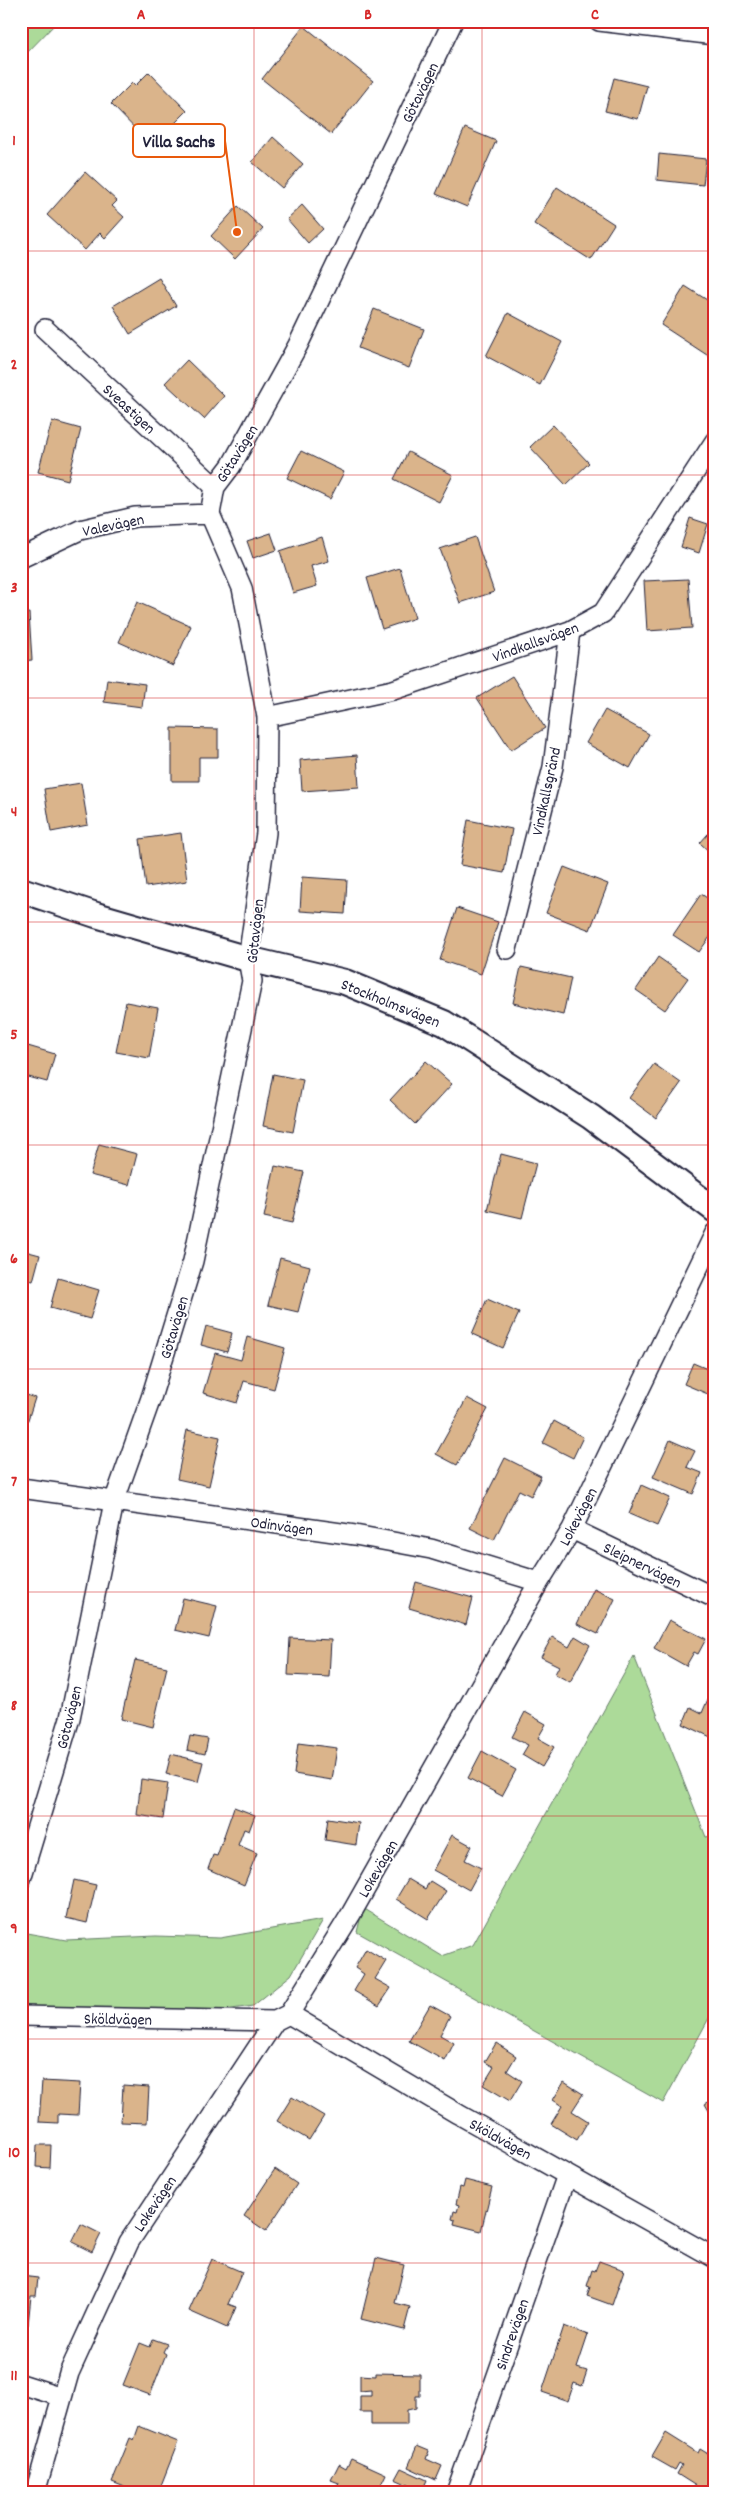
<svg xmlns="http://www.w3.org/2000/svg" width="736" height="2514" viewBox="0 0 736 2514" font-family="Dekko,sans-serif">
  <style>
    .green { fill: #acda99; stroke: #677e6a }
    .building { fill: #dab48b; stroke: #22223b }
    .lines { fill: none; stroke-linecap: round; stroke-linejoin: round }
    .minor-casing { stroke: #22223b; stroke-width: 22 }
    .tertiary-casing { stroke: #22223b; stroke-width: 28 }
    .minor { stroke: #fff; stroke-width: 19 }
    .tertiary { stroke: #fff; stroke-width: 24 }
    .grid { fill: none; stroke: #d62828; stroke-width: 1; stroke-opacity: 0.55 }
    .labels { text-anchor: middle; stroke-width: 4; stroke-linejoin: round; paint-order: stroke }
    .street-label { font-size: 16px; fill: #22223b; stroke: #fff }
    .leader { fill: none; stroke: #e8590c; stroke-width: 2 }
    .callout-dot { fill: #e8590c; stroke: #fff; stroke-width: 2 }
    .callout { fill: #fff; stroke: #e8590c; stroke-width: 2 }
    .callout-label { font-size: 18px; text-anchor: middle; font-weight: bold; fill: #22223b }
    .neatline { fill: none; stroke: #d62828; stroke-width: 2 }
    .grid-label { font-size: 16px; text-anchor: middle; font-weight: bold; fill: #d62828 }
  </style>
  <rect width="100%" height="100%" fill="#fff"/>
  <filter id="ink" filterUnits="userSpaceOnUse"><feTurbulence type="fractalNoise" baseFrequency=".02" numOctaves="2"/><feDisplacementMap in="SourceGraphic" scale="10" xChannelSelector="R" yChannelSelector="G"/><feConvolveMatrix kernelMatrix="1 2 1 2 8 2 1 2 1" color-interpolation-filters="sRGB"/></filter>
  <g filter="url(#ink)">
    <!-- green -->
    <path class="green" d="M21 21H58L21 59Z
      M634 1656 706 1837 715 1835V2007L663 2103 357 1932 363 1908 442 1956 473 1945Z
      M323 1920 291 1975 253 2006 224 2010H25L21 2008V1932L66 1940 156 1936 220 1938Z"/>
    <!-- building -->
    <path class="building" d="M304 26 373 81 331 134 262 79Z
      M149 72 187 111 152 146 111 104 132 83 135 86Z
      M614 78 647 86 638 119 605 111Z
      M465 128 496 141 467 207 436 194Z
      M273 137 303 164 282 188 252 162Z
      M659 154 706 159 703 185 657 180Z
      M85 172 117 201 112 206 124 217 105 238 100 233 85 250 47 215Z
      M557 187 614 224 591 260 534 224Z
      M302 205 323 229 308 243 287 219Z
      M238 206 263 229 235 259 211 236Z
      M159 278 176 306 130 334 113 306Z
      M685 286 715 305V350L710 357 661 325Z
      M374 309 424 329 409 368 358 348Z
      M508 313 562 342 540 385 486 356Z
      M187 360 224 396 204 419 165 383Z
      M52 421 81 429 68 480 38 472Z
      M553 425 589 463 566 485 530 447Z
      M301 451 344 472 330 499 287 478Z
      M408 452 453 475 439 502 394 479Z
      M690 518 708 524 699 553 681 547Z
      M271 533 277 550 253 558 247 541Z
      M322 537 329 561 311 566 317 586 293 593 280 551Z
      M475 537 494 592 460 603 440 549Z
      M400 568 415 618 382 629 367 578Z
      M688 579 692 628 647 631 644 581Z
      M137 602 191 626 173 666 119 642Z
      M29 613 32 660 21 661V614Z
      M512 676 545 728 511 750 477 698Z
      M107 679 145 684 142 707 104 702Z
      M605 710 649 734 630 768 586 743Z
      M172 728 218 729V757H199V781H172Z
      M357 755 359 787 302 791 300 760Z
      M81 783 88 825 51 832 44 789Z
      M468 820 512 829 504 873 460 865Z
      M715 826V857L700 843Z
      M181 833 187 881 146 887 140 839Z
      M564 867 608 884 590 930 546 913Z
      M302 877 347 880 345 914 300 911Z
      M701 894 715 903V930L699 952 673 935Z
      M457 908 498 922 481 974 440 960Z
      M658 957 688 978 665 1010 636 990Z
      M521 967 571 978 563 1015 513 1003Z
      M126 1002 158 1008 149 1058 116 1052Z
      M21 1044 55 1054 47 1082 21 1075Z
      M426 1061 452 1084 415 1124 390 1100Z
      M654 1064 681 1083 656 1118 629 1098Z
      M273 1074 303 1080 293 1132 263 1126Z
      M99 1144 137 1154 129 1185 90 1175Z
      M501 1154 536 1163 522 1218 487 1210Z
      M275 1166 304 1172 292 1223 264 1217Z
      M21 1250 40 1255 33 1281 21 1278Z
      M280 1258 310 1266 298 1312 268 1305Z
      M58 1278 99 1290 90 1319 50 1308Z
      M487 1299 519 1313 503 1348 472 1334Z
      M206 1326 232 1333 227 1352 201 1345Z
      M247 1337 285 1348 274 1389 244 1381 237 1403 203 1393 215 1353 241 1360Z
      M693 1363 712 1371 715 1364V1397L684 1384Z
      M21 1393 35 1398 24 1432 21 1431Z
      M467 1398 488 1409 457 1465 436 1454Z
      M554 1421 583 1437 573 1458 543 1443Z
      M187 1430 220 1437 209 1486 177 1479Z
      M670 1440 695 1451 687 1467 702 1473 693 1494 653 1477Z
      M505 1458 541 1476 531 1496 519 1490 494 1540 470 1528Z
      M641 1485 670 1498 657 1526 629 1514Z
      M416 1582 473 1598 466 1625 409 1608Z
      M594 1589 615 1599 598 1634 577 1624Z
      M183 1598 217 1606 209 1638 175 1630Z
      M669 1620 706 1639 698 1654 694 1652 686 1666 654 1648Z
      M575 1636 590 1645 570 1682 555 1674 559 1666 541 1657 552 1637 569 1647Z
      M290 1638 331 1640 329 1677 288 1675Z
      M135 1660 167 1667 153 1727 121 1719Z
      M708 1699 715 1702V1739L683 1724 690 1707 702 1713Z
      M525 1712 546 1724 538 1738 554 1747 542 1767 522 1755 528 1745 512 1737Z
      M190 1736 208 1739 205 1754 187 1750Z
      M298 1743 337 1748 332 1780 294 1774Z
      M482 1751 516 1770 502 1796 468 1778Z
      M171 1754 203 1762 198 1782 166 1774Z
      M141 1779 168 1783 163 1819 137 1815Z
      M234 1807 255 1815 249 1831 244 1829 238 1845 257 1853 244 1885 208 1869 213 1855 217 1856Z
      M328 1818 359 1823 356 1845 325 1840Z
      M452 1835 472 1846 465 1860 481 1868 469 1890 433 1870Z
      M408 1879 425 1889 430 1881 446 1891 428 1919 396 1899Z
      M74 1880 96 1885 87 1923 66 1918Z
      M366 1949 386 1961 375 1979 391 1988 379 2006 354 1991 364 1974 355 1968Z
      M430 2005 450 2016 440 2035 454 2043 445 2061 409 2041Z
      M496 2043 516 2056 507 2071 522 2081 510 2101 483 2085 494 2067 485 2062Z
      M42 2081 80 2083 78 2115 58 2114V2123L39 2122Z
      M564 2082 583 2094 572 2111 588 2121 577 2140 551 2124 562 2106 553 2100Z
      M123 2085 149 2087 147 2123 121 2122Z
      M292 2097 324 2116 309 2140 277 2121Z
      M715 2098V2121L705 2104Z
      M37 2145H51L50 2168 36 2167Z
      M275 2169 297 2184 266 2231 244 2216Z
      M465 2180 492 2187 481 2231 454 2224 455 2220 452 2219 454 2211 457 2212 459 2205 456 2204 460 2187 463 2188Z
      M81 2224 101 2234 92 2252 72 2242Z
      M376 2258 404 2265 395 2303 410 2307 404 2330 361 2319Z
      M212 2259 242 2272 228 2304 236 2307 227 2328 189 2311Z
      M599 2261 624 2270 612 2305 587 2296 590 2287 587 2286 592 2270 595 2271Z
      M21 2276 38 2278 36 2296H31L28 2325 21 2324Z
      M564 2326 588 2335 577 2368 587 2371 582 2386 574 2383 568 2401 542 2392Z
      M153 2339 167 2344 163 2352 166 2354 150 2395 123 2385 140 2343 150 2347Z
      M376 2373 420 2374V2396H416V2408L407 2410V2425H371V2412H360V2396H371V2390L360 2391V2375L376 2376Z
      M139 2426 178 2442 158 2493H140L112 2482 130 2438 134 2440Z
      M666 2433 698 2453 700 2449 715 2458V2488L712 2493H707L677 2474 682 2465 679 2463 675 2470 652 2457Z
      M417 2446 429 2451 426 2459 442 2466 436 2480 408 2467Z
      M351 2458 386 2474 377 2493H335L339 2483 331 2480 339 2464 346 2468Z
      M401 2468 427 2480 422 2491 395 2479Z"/>
    <g class="lines">
      <defs>
        <path id="minor" d="M599 21 715 35
          M45 329 215 487
          M21 558 80 530 135 517 210 514
          M267 717 393 690 570 631 603 613 715 441
          M507 949 553 767 570 631
          M21 1488 355 1535 431 1549 539 1582
          M572 1529 715 1598
          M21 1879 70 1718 114 1502 151 1398 193 1261 252 981 248 959 266 833 267 717 242 588 210 514 215 487 231 466 298 345 453 21
          M289 2014 458 2114 715 2258
          M21 2016 275 2021
          M21 2384 62 2397
          M35 2493 69 2373 129 2242 275 2021 289 2014 351 1914 539 1582 572 1529 715 1233
          M456 2493 567 2175"/>
        <path id="tertiary" d="M21 890 96 915 248 959 345 982 444 1023 591 1117 715 1210"/>
      </defs>
      <!-- minor casing -->
      <use href="#minor" class="minor-casing"/>
      <!-- tertiary casing -->
      <use href="#tertiary" class="tertiary-casing"/>
      <!-- minor -->
      <use href="#minor" class="minor"/>
      <!-- tertiary -->
      <use href="#tertiary" class="tertiary"/>
    </g>
  </g>
  <!-- grid -->
  <path class="grid" d="M254 21V2493M482 21V2493M21 251H715M21 475H715M21 698H715M21 922H715M21 1145H715M21 1369H715M21 1592H715M21 1816H715M21 2039H715M21 2263H715"/>
  <g class="labels">
    <!-- street labels -->
    <g class="street-label">
      <text transform="translate(419 92) rotate(-64)" y="6">Götavägen</text>
      <text transform="translate(130 408) rotate(43)" y="6">Sveastigen</text>
      <text transform="translate(236 453) rotate(-58)" y="6">Götavägen</text>
      <text transform="translate(113 524) rotate(-12)" y="6">Valevägen</text>
      <text transform="translate(535 641) rotate(-20)" y="6">Vindkallsvägen</text>
      <text transform="translate(545 791) rotate(-78)" y="6">Vindkallsgränd</text>
      <text transform="translate(254 931) rotate(-84)" y="6">Götavägen</text>
      <text transform="translate(391 1002) rotate(22)" y="6">Stockholmsvägen</text>
      <text transform="translate(173 1327) rotate(-73)" y="6">Götavägen</text>
      <text transform="translate(577 1516) rotate(-62)" y="6">Lokevägen</text>
      <text transform="translate(282 1525) rotate(8)" y="6">Odinvägen</text>
      <text transform="translate(643 1564) rotate(26)" y="6">Sleipnervägen</text>
      <text transform="translate(68 1717) rotate(-76)" y="6">Götavägen</text>
      <text transform="translate(377 1868) rotate(-60)" y="6">Lokevägen</text>
      <text transform="translate(118 2018) rotate(1)" y="6">Sköldvägen</text>
      <text transform="translate(501 2138) rotate(29)" y="6">Sköldvägen</text>
      <text transform="translate(154 2203) rotate(-56)" y="6">Lokevägen</text>
      <text transform="translate(511 2334) rotate(-71)" y="6">Sindrevägen</text>
    </g>
  </g>
  <!-- callouts -->
  <path class="leader" d="M237 232L225 141"/>
  <circle class="callout-dot" cx="237" cy="232" r="5"/>
  <rect class="callout" x="133" y="124" width="92" height="33" rx="5"/>
  <g class="callout-label">
    <text x="179" y="147">Villa Sachs</text>
  </g>
  <!-- margin -->
  <rect width="736" height="2514" fill="none" stroke="#fff" stroke-width="55"/>
  <rect x="28" y="28" width="680" height="2458" class="neatline"/>
  <g class="grid-label">
    <text x="141" y="19">A</text>
    <text x="368" y="19">B</text>
    <text x="595" y="19">C</text>
    <text x="14" y="145">1</text>
    <text x="14" y="369">2</text>
    <text x="14" y="592">3</text>
    <text x="14" y="816">4</text>
    <text x="14" y="1039">5</text>
    <text x="14" y="1263">6</text>
    <text x="14" y="1486">7</text>
    <text x="14" y="1710">8</text>
    <text x="14" y="1933">9</text>
    <text x="14" y="2157">10</text>
    <text x="14" y="2380">11</text>
  </g>
</svg>
